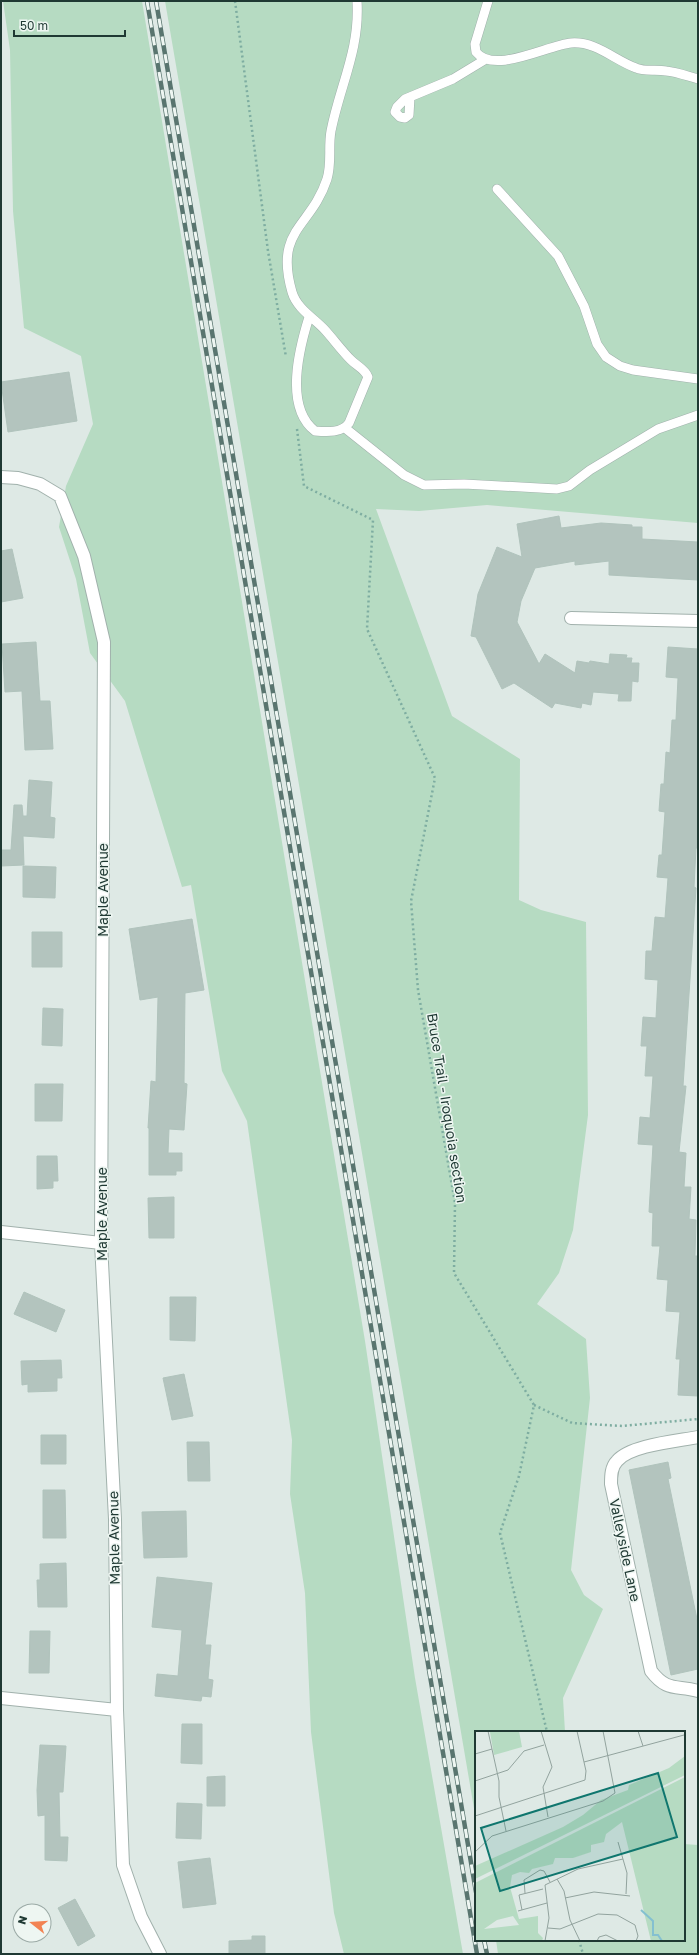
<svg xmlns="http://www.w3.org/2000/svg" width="699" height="1955" viewBox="0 0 699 1955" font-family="'Golos Text',sans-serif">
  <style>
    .green { fill: #b6dbc2 }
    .building { fill: #b3c4be; stroke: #b0c3bc }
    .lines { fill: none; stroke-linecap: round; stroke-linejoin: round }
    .service-casing { stroke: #a1b1ac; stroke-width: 10 }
    .minor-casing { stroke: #a1b1ac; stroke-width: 14 }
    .path { stroke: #7eada1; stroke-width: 2.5; stroke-dasharray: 2 3; stroke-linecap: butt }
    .service { stroke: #fff; stroke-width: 9 }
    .minor { stroke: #fff; stroke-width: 12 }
    .rail-casing { stroke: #59756f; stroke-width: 4.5 }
    .rail { stroke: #eef6f2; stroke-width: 3; stroke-dasharray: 9; stroke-linecap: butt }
    .labels { text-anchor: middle; stroke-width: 3; stroke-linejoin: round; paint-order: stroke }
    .street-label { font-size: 14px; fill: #1f3933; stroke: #eef6f2 }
    .inset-river { fill: none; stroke: #84c0d0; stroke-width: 2 }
    .inset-road { fill: none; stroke: #92a39e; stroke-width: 1 }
    .view { fill: #0f766e; fill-opacity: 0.15; stroke: #0f766e; stroke-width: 2 }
    .inset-edge { fill: none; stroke: #1f3933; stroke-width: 2 }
  </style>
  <rect width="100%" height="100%" fill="#dee9e5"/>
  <!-- green -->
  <path class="green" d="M3 1H142L365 1341 415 1678 463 1954H344L334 1913 311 1732 305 1593 290 1494 292 1440 247 1121 222 1071 191 885 182 887 125 701 90 653 76 579 59 527 66 486 93 424 81 356 24 328 13 211 10 50Z
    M165 1H698V523L487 505 419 511 376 509 452 716 520 759 519 900 541 910 586 922 588 1115 573 1230 559 1273 537 1304 586 1339 590 1398 571 1570 584 1595 603 1609 563 1698 565 1732H476V1820Z
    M684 1844 698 1845V1954H498L496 1940H684Z"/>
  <!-- building -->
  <path class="building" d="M69 372 77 421 8 432 1 382Z
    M559 516 561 528 601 523 632 525V527H642V539L698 542V580L609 575V561L575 565V561L535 568 521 601 517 622 539 664 545 654 575 673 577 661 589 663 590 661 609 664 610 654 627 655 626 658H632L631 663H639L638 682 632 681 631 701H618L619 694 593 692 591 705 582 703 581 708 555 703 552 708 514 683 502 689 476 637 471 636 478 594 497 547 522 557 517 524Z
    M12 549 23 598 1 602V551Z
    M36 642 40 701H50L53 749 25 750 22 691 5 692 2 644Z
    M668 647 698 649V848H696L694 887 696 888 683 1086H686L679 1152 686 1153 684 1187H691L689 1219 696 1220 695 1256H698V1396L678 1395 680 1359H676L680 1312 666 1311 668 1280 657 1279 660 1246H652L653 1213 649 1212 653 1145 638 1144 640 1117 650 1118 653 1076H645L647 1046H641L643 1017 656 1018 658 980 645 979 646 951H652L655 917 665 918 668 878 657 877 659 855H662L665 812 659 811 661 784H664L666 752 670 753 672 720H676L678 678 666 677Z
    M29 780 52 782 50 817 55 818 54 838 23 836 24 865 1 866V850H11L14 805H22L23 816H27Z
    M23 866 56 867 55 898 23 897Z
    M192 919 204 990 185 993 184 1083 187 1084 184 1130 169 1129 168 1153H182V1171H176V1175H149V1128H148L151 1081 156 1082 158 997 140 1000 129 929Z
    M32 932H62V967H32Z
    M43 1008 63 1009 62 1046 42 1045Z
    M35 1084H63L62 1121H35Z
    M37 1156H57L58 1181H53V1188L37 1189Z
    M174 1197V1238H149L148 1198Z
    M24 1292 65 1310 56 1332 14 1314Z
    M170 1297H196L195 1341 170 1340Z
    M61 1360 62 1378H57V1391L28 1392V1384L22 1385 21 1361Z
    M184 1374 193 1416 172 1420 163 1378Z
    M41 1435H66V1464H41Z
    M187 1442H209L210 1481H188Z
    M668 1462 671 1478 668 1479 698 1624V1669L671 1675 629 1470Z
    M43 1490H65L66 1538H43Z
    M186 1511 187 1557 144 1558 142 1512Z
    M66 1563 67 1607H38L37 1580H40V1564Z
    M157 1577 212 1583 205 1645H211L208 1679 213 1680 211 1697 202 1696 201 1701 155 1696 157 1674 178 1676 182 1630 152 1627Z
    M30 1631H50L49 1673H29Z
    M182 1724H202V1764L181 1763Z
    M40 1745 66 1746 63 1792H59L60 1837H68L67 1861 45 1860V1815L38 1816 37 1790Z
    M225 1776V1806H207V1777Z
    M177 1803 202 1804 201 1839 176 1838Z
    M210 1858 216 1904 183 1908 178 1862Z
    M75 1899 95 1936 78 1946 58 1908Z
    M252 1936H265V1954H229V1941L252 1940Z"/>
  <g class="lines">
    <defs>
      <path id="service" d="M488 1 475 44 476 52C494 75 548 45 571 43 596 41 614 60 636 68 645 72 656 69 666 71 677 72 687 76 698 79
        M410 97 409 115 405 118 400 117 395 112 397 107 405 99 453 79 486 59
        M497 189 558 256 584 306 597 344 606 357 620 366 633 370 698 379
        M309 317C299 349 284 407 315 431 327 432 342 433 349 423L368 377C365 369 357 366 351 360 342 351 334 340 325 330 314 318 297 309 292 292 274 229 311 228 327 179 332 163 328 147 331 131 340 85 360 50 357 1
        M345 428 404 475 424 485 464 484 557 489 569 486 590 470 658 429 698 415"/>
      <path id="minor" d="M1 477 18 478 40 484 60 496 84 556 104 642 101 1243 115 1519 117 1710 123 1865 141 1917 160 1954
        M571 618 698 621
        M1 1232 101 1243
        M698 1437C678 1441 630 1445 617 1461 611 1467 611 1476 611 1484L651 1671C667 1692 676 1685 698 1691
        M1 1698 117 1710"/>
    </defs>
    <!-- service casing -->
    <use href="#service" class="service-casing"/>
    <!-- minor casing -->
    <use href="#minor" class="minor-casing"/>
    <!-- path -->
    <path class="path" d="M235 1 268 251 286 357
      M297 429 304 486 373 520 367 629 435 778 411 901 418 990 455 1203 454 1273 534 1405 519 1476 500 1533 547 1732
      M534 1405 572 1423 622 1426 698 1419
      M579 1940 583 1954"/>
    <!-- service -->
    <use href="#service" class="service"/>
    <!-- minor -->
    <use href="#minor" class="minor"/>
    <defs>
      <path id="rail" d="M147 1 477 1954
        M156 1 476 1892
        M484 1940 487 1954"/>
    </defs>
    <!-- rail casing -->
    <use href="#rail" class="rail-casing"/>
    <!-- rail -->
    <use href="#rail" class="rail"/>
  </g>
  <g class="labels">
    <!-- street labels -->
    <g class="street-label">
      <text transform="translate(103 890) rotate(-90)" y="5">Maple Avenue</text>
      <text transform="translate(447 1108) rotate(81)" y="5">Bruce Trail - Iroquoia section</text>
      <text transform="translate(102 1214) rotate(-90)" y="5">Maple Avenue</text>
      <text transform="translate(114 1538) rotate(-91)" y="5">Maple Avenue</text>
      <text transform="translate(625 1550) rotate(78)" y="5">Valleyside Lane</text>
    </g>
  </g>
  <!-- overview -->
  <g transform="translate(475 1731)">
    <rect width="210" height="210" fill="#dee9e5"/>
    <path d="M44 0 47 16 19 24 15 1ZM210 25V44L0 148V135L88 96 108 84 126 69 153 59 154 54 194 37ZM210 46V210H176L147 91 131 103 129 111 116 114V121L98 127H80L78 133 57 138 54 142 45 141 37 144 35 156 44 188 63 185V202L68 207 67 210H0V152ZM38 185 44 194 46 200 44 194 9 198 22 189Z" fill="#b6dbc2" fill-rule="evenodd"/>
    <path class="inset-river" d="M166 179 178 190V204H183L187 210"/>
    <path class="inset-road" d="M13 0 24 50V66L31 100M66 0 77 36 68 56 73 86M163 0 168 15M0 23 17 18M109 31 209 4M0 50 33 39 49 20 69 14M0 85 110 49 111 40 102 0M143 111 152 142 151 163M0 121 17 105 128 70 140 62 128 0M82 148 89 160 95 189 105 210M50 162 49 149 65 139 69 140 75 151M90 167 119 161 155 165M47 179 44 164 68 158M43 180 72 172M73 197 85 198 123 183 142 184 160 194 163 205 161 210M70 210 74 187 70 154 103 138 148 128M122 210 124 206 131 204 143 210"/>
    <path class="view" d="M183 42 202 106 25 160 6 97Z"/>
    <rect width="210" height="210" class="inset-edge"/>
  </g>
  <!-- border -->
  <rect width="699" height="1955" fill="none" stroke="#1f3933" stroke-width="4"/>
  <!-- north arrow -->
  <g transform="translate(32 1923) rotate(287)"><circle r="19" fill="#eef6f2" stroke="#9baaa6"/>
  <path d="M0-3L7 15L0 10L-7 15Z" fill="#f28353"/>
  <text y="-6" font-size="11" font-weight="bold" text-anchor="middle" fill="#1f3933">N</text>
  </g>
  <!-- scale -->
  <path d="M14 30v6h111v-6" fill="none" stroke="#1f3933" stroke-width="2"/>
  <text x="20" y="30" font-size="12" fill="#1f3933" stroke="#eef6f2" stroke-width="3" paint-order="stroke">50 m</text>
</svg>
